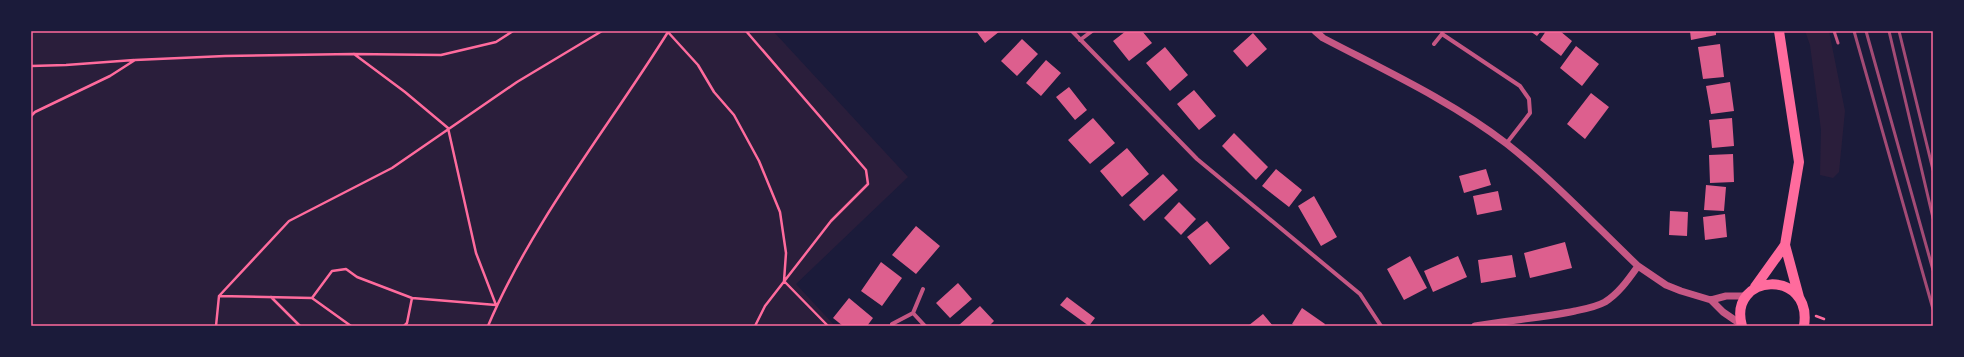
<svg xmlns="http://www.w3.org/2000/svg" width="1964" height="357" font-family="Commissioner,sans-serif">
  <rect width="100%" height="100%" fill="#1b1b3a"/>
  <path fill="#2a1e3b" d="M31,31H773L908,177L796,284L835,326H31Z
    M1805,31H1829L1845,111L1839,172L1833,178L1820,175L1821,130L1810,45Z"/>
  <path fill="#dd5f8e" d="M976,31H1000L985,43Z
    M1126,31H1142L1152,43L1129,61L1113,41Z
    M1530,31H1541L1537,36Z
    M1546,31H1560L1572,41L1561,56L1540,40Z
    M1690,31H1716V35L1691,40Z
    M1253,33L1267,49L1247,67L1233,51Z
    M1022,39L1038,54L1017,76L1001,61Z
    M1720,44L1724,77L1703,79L1698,47Z
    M1576,46L1599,64L1582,86L1560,68Z
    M1165,47L1188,75L1170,91L1146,63Z
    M1046,60L1061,73L1041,96L1026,83Z
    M1730,82L1734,111L1711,114L1706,86Z
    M1069,87L1087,110L1075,120L1056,97Z
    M1194,90L1216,116L1199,130L1177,104Z
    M1591,93L1609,107L1585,139L1567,124Z
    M1093,118L1115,143L1090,164L1068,140Z
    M1732,118L1734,146L1712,148L1709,120Z
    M1234,133L1268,167L1256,180L1222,146Z
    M1127,148L1149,174L1122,197L1100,171Z
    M1733,154L1734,182L1710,183L1709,155Z
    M1276,169L1302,190L1289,207L1262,186Z
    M1486,169L1491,185L1464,193L1459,176Z
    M1163,174L1178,190L1144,221L1129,205Z
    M1706,185L1726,187L1724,211L1704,210Z
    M1498,191L1502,210L1477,215L1473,196Z
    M1314,196L1337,237L1321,246L1298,206Z
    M1179,202L1196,219L1181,235L1164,218Z
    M1670,211L1688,212L1687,236L1669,235Z
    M1725,214L1727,237L1705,240L1703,217Z
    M1207,221L1230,248L1210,265L1187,237Z
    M916,226L940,246L916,274L892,255Z
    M1565,242L1572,268L1530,278L1524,253Z
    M1512,255L1516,277L1481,283L1478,260Z
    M1410,256L1427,288L1404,300L1387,269Z
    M1458,256L1467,277L1433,292L1424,271Z
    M881,262L902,278L882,306L861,291Z
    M958,283L972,299L950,318L936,303Z
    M1067,297L1095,318L1089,326L1060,305Z
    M849,298L873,318L867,326H843L833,318Z
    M980,306L994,321L989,326H958Z
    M1302,308L1325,324L1324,326H1296L1292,324Z
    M1263,314L1273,326H1248Z"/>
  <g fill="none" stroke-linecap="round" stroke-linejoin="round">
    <path stroke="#ff6b9d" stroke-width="2.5" d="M667,31L698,65L714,92L734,115L759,161L780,212L786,253L784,281L828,326
      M746,31L866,170L868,184L831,221L765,306L755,326
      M354,54L405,92L448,128L476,253L496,305L412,298L407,323L404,326
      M31,66L66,65L134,60
      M31,116L35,112L110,76L135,60L225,56L353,54L441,55L496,42L513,31
      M219,296L312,298L351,326
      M271,297L300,326
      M312,298L332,271L346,269L357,277L412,298
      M1816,316L1824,319
      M216,326L219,296L289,221L392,168L517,82L602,31
      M488,326C532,222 608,128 668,32"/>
    <path stroke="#c65784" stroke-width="3" d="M1834,31L1838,43"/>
    <path stroke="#c65784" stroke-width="4" d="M1072,31L1197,159L1360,294L1381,326
      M1080,40L1092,31
      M1434,44L1442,34L1520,86L1529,99L1530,113L1506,144
      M913,313L925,326
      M892,324L913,313L923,289"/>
    <path stroke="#c65784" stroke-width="7" d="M1315,31L1323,38C1386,71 1451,101 1507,144C1554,181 1595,225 1638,266L1666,285L1681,291L1711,300L1726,296H1747
      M1711,300L1723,312L1742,325
      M1475,326C1509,320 1542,318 1575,311C1585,309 1596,307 1605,302C1619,293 1628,280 1638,266"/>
    <path stroke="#ff6b9d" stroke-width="10" d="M1779,31L1799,162L1785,245L1799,297
      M1755,287L1785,245
      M1742,326C1727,273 1813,268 1804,326"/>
    <path stroke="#a44b75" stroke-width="3" d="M1854,31L1933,309
      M1866,31L1933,270
      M1889,31L1933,218
      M1899,31L1933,170"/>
  </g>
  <rect width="1964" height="357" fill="none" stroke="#1b1b3a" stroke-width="64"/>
  <rect x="32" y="32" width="1900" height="293" fill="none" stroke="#ff6b9d" stroke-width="1.5"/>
</svg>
